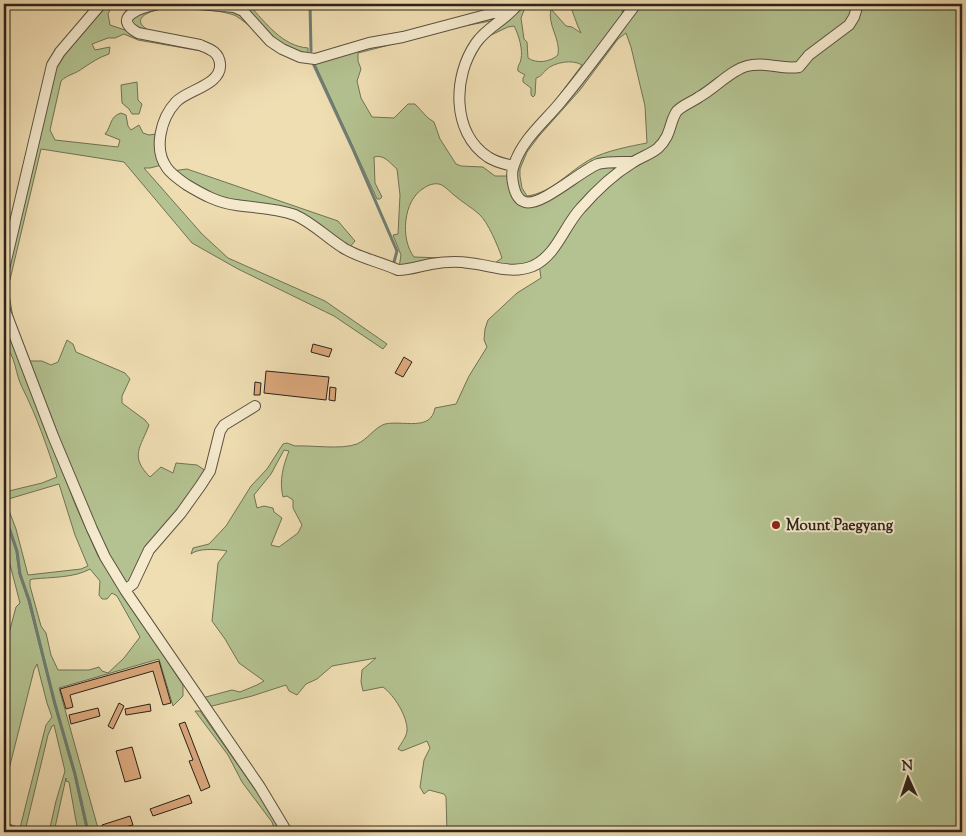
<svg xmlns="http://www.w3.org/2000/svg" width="966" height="836" font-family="'Sorts Mill Goudy',serif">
  <rect width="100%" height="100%" fill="#f0deb3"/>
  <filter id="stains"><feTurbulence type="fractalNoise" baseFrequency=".004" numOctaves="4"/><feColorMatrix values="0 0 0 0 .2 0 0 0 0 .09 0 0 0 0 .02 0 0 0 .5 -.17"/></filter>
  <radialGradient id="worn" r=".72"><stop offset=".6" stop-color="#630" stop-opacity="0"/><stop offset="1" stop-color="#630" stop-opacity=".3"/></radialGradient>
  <path fill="#b4c291" stroke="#707256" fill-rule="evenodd" d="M107,4H131L111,8L108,14L110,25L137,34L199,47L213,53L218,63V69C210,82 200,84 187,91C170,100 158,123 157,143C157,150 160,158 162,165L150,168H144L202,234L228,258L325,301L387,344L383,349L334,316L238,269L192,243L124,162L41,149L8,288L13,318L30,361H42L51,365L58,362L67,340L73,344L76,352L125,373L130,379L122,396V403L145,420L149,425C141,447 129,456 150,477L161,467L173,473L176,463L197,465L206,471C200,481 195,491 188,501C168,528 141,550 131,583L125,585L106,553L92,520L16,336L4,301L5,278L40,138L51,81L56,65ZM124,34L138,40L207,52L215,59L216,69C209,81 198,84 187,89C169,98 162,117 156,134L149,135L143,133L139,125L131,130L128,126L126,115L121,113C109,117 112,126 105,134L120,140L118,147L55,140L50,130L61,81C68,74 76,74 83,68C91,63 99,57 109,54L110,47L95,50L92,44L108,38H115Z
    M235,4H247L249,5C266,23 282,46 308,48V54C282,53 254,20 235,4Z
    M569,4H633L556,104L545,114L582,65C573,59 554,62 546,70C542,74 542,76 536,78L535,95L533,97L531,95V88L523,82V78L525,75L518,71C517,65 520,65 521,59C523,50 519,35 514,26L508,27L489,36L486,35L505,24L526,5L521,18L524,39L527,42L528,58C537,64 550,62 558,55C561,39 547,25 551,9L566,26L572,27L581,33C576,24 574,13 569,4Z
    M640,4H856L852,16L798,65L756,62L681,105L666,134L644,154L618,159L534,199L521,197L515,175L522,155ZM626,33L631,47L645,106L647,143C631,146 605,151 591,159C570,170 552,193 527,196L522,188L520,176V169L527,152L539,136L580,90L618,39Z
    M860,4H962V832H447L446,797L444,794L429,790L424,794L420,787L424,760L430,748L427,741L402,751L398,749C401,743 406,738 407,731C408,717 394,695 383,687L363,691L361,682L362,670L376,658L332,666L317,679L306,684L297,695L289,691L286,685L252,696L208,707L202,698L232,690L240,692L257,685L264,681L239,663L225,639L212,621L218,563L227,551C217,549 198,548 191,554L193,548L209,544L226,526L251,486L267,469L283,444L287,443L295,446C313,445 340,450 357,444C367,440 375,427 385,424C403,420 431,432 435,408L456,404L469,376L487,347L484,340L485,329L488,320L517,293L541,278L539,264L574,219L622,173L655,153L677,114L748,67L791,70L832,39ZM284,450L289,451C283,466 279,481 283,497L287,496L293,500V508L302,525L298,533L279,547L271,545L282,518L274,512L273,508L264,506L257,508L254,495L271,474Z
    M169,5L219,7L242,13L255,31C249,26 243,20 236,16C225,10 181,7 167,8C149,10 125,20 154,33L131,26L130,18L156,6Z
    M498,15L496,20L464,26L358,53V61L361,69L357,81L361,98L372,117L394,118L408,104H415L428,118L434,122L440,139L456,164L461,166L483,167L495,176H510L524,206L601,166H621L543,257L523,266L492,265L502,258C498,246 488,222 479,214C471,207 462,202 454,195C450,192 444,185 439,184C434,183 428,185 424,188C403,200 400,239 414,257L442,258L399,268L401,255L393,235L398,234L400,195L397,169C390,163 384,154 374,157L375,183L382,197L380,199H377L315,64V61Z
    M137,82L138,100L142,104L139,114H132L129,109L122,103L121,85Z
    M187,169L338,221L355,241L349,248L317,225L220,199L172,171Z
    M4,324L31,389L75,504L98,556L183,685V696L173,706L159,659L59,688L99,832H88L75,774L55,703L30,600L20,574L17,551L4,511V479L9,491L42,483L57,477C47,446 37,417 22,387C15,374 16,355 4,345ZM59,484L75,535L88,566L81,569L28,575L16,529L5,500ZM90,569L100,581L99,595L102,599H107L112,593L117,596L140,637L124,658L108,673L102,671L99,667L89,670H58L51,655L46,633L41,626L30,586V580L33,579C52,577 74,578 90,569Z
    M4,515L16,551L19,574L28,600L54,704L74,774L87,832H78L69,782L66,781V778L54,832H49L56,801L65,771L54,725L52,726L48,735L25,831L28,832H8L4,830V822L20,828L46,725L52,717L47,703L37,664L34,670L4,789V652L16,607L20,603L8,557L4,546Z
    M195,711H200L266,805L281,832H271V830L274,828L272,822L242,782L228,755Z"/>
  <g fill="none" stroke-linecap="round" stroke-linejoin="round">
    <path stroke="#6e7e75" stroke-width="3" d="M310,4L311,51
      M623,12L627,4
      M313,63L352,147L397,251L394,262
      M4,513L17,551L20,574L29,600L55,704L75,774L88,832"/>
  </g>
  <path fill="#daa87c" stroke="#2b231a" d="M313,344L332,349L329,357L311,352Z
    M404,357L412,362L403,377L395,373Z
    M266,371L329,377L326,400L264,393Z
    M255,382L261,383L260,395H254Z
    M330,387L336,388L335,401L329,400Z
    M159,661L171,703L163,705L153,671L70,695L73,707L66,709L60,689Z
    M119,703L124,706L113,729L108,726Z
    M150,704L151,711L126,715L125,709Z
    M98,708L100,716L71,724L69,715Z
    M185,722L210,787L201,791L189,761L193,760L179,724Z
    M132,747L141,778L125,782L116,751Z
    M189,795L192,803L153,816L150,809Z
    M130,816L133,825L104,832L102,825Z"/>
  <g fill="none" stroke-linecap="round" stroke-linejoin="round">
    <g stroke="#5c5240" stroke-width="12">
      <path id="street" d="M158,4C142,7 110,17 138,33L200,45C210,49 219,52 220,64C222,85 187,90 176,102C161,118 153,149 167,168C172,175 180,180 187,185C202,194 218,203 236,205C256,208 276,208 295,215C313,223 326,237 342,247C356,257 381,262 398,270C410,270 420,266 431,264C443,262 457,261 469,263C491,265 511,275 533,266C557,255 564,226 581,208C595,192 614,174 632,163C640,157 650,155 658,148C672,135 669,122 677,111C683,105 692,102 699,97C714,89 731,70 747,66C764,61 782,70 799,67L809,55L849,25L854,17L858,4
        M198,4L234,7L243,11L270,41L282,49L300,57L315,59L369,43L403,37L497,12L518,5
        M632,162C621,162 609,161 598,164C580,171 541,207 525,202C513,199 510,174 514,165C522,140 543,123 559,104C586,72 611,37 636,4
        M513,166C505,164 495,162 488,157C451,132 453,76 476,43C487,27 506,20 518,4
        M4,269L52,65L60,52L101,4
        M4,308L53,436L92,529L105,557L125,590L260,787L287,832
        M125,590L133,584L149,550L181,513L201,485L210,471L220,431L224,425L255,406"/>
    </g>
    <use href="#street" stroke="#f5eace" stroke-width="10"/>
  </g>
  <circle fill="#8f2418" stroke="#f5eace" stroke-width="2" cx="776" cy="525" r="5"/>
  <g text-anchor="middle" stroke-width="4" stroke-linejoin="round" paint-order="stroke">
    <g font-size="15" font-weight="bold" fill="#2b231a" stroke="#f5eace" text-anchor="start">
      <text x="786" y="530">Mount Paegyang</text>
    </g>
  </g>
  <rect width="966" height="836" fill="none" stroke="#f0deb3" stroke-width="20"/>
  <rect x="5" y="5" width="956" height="826" fill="none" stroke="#2b231a" stroke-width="2.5"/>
  <rect x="10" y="10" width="946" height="816" fill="none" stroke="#2b231a"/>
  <g transform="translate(908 778) rotate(357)" stroke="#f5eace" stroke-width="4" paint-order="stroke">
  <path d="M0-4L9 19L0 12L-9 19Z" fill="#2b231a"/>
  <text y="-8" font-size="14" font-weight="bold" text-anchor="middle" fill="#2b231a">N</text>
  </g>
  <rect width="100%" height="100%" filter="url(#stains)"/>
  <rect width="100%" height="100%" fill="url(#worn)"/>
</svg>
